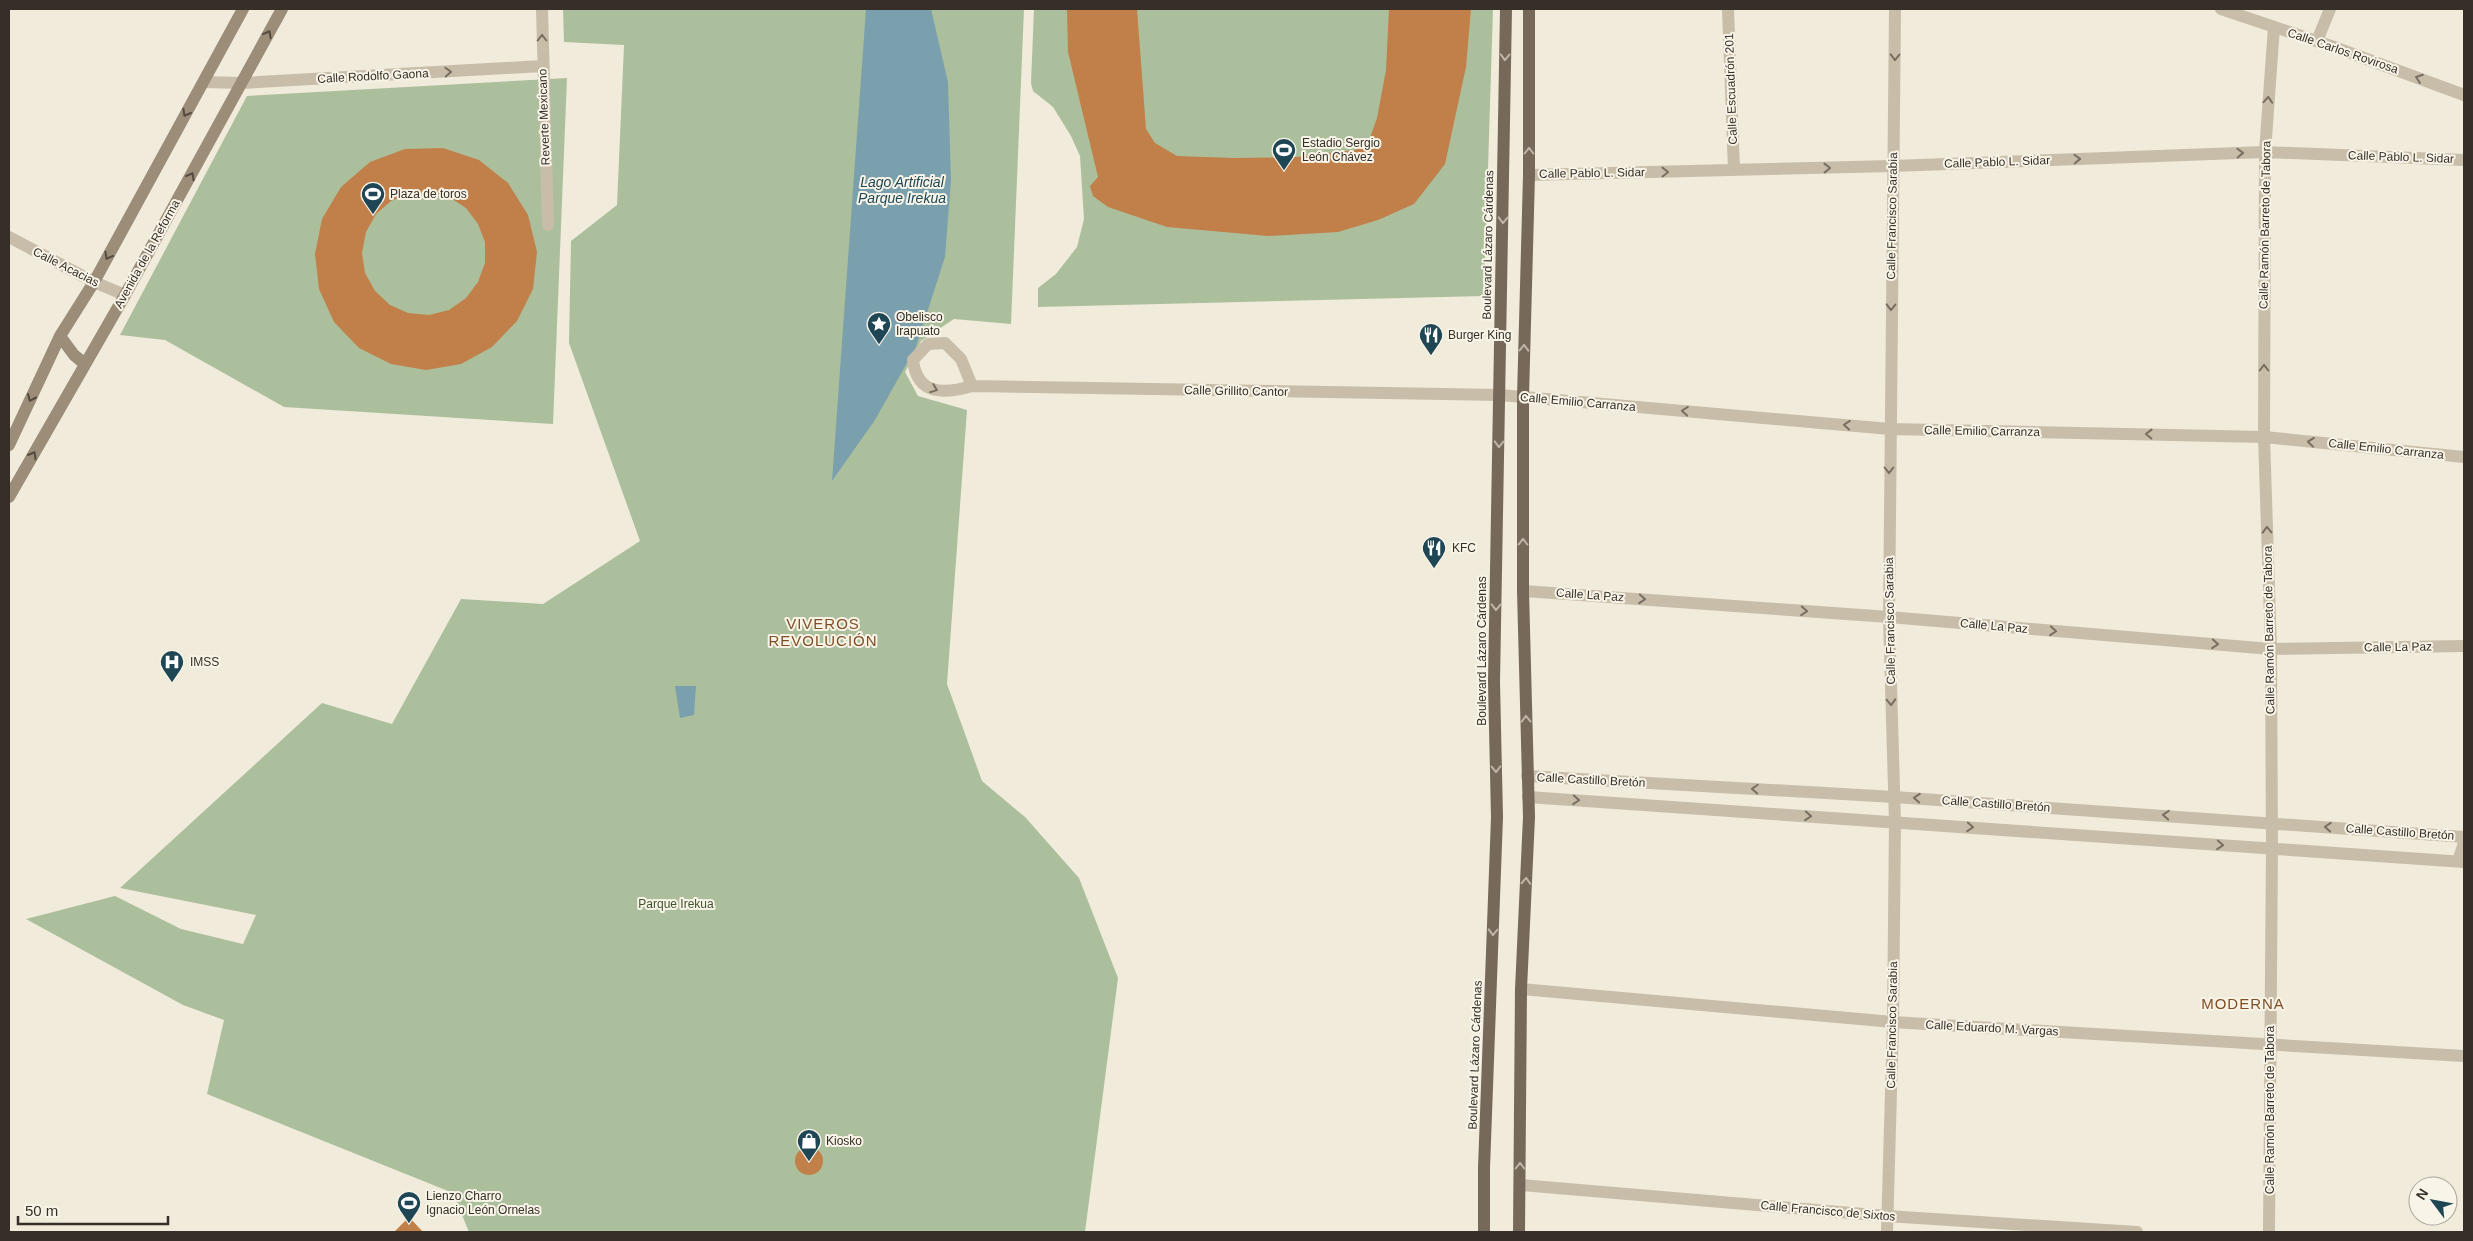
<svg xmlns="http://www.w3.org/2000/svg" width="2473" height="1241" font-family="Arial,sans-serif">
  <rect width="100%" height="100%" fill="#f1ebdb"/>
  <path fill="#acbf9c" d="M563,9H1024L1011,324L954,319L921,341L905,372L918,396L967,410L947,684L982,781L1025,817L1079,878L1118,978L1085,1232H469L453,1193L207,1094L224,1020L183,1005L26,919L115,896L181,929L243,944L256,915L120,888L322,703L392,724L461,599L543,604L640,541L569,343L571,241L617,205L624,45L564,42Z
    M1034,9H1493L1484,296L1038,307V288L1056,274L1077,247L1084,219L1080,156L1071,136L1053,107L1033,91L1031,83Z
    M567,78L553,424L284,407L165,340L120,335L247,96Z"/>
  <path fill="#7ba0ad" d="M866,9H931L948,82L951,181L945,257L916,347L875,420L832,481Z
    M675,686H696L694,715L680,718Z"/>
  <path fill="#c17f49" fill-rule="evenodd" d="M1067,9H1137L1146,129L1155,143L1177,156L1234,158L1296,157L1354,150L1367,146L1377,118L1386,70L1389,9H1471L1466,67L1445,164L1414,204L1378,220L1338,232L1268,236L1167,227L1108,207L1093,196L1090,186L1098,177L1068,52Z
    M443,148L479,160L508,183L528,215L537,252L533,289L517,321L492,347L461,364L426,370L391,364L359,348L334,322L319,289L315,254L322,219L341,187L370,162L405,149ZM430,192L449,197L466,208L478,224L485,242V263L478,282L466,298L449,310L429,315L408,313L390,305L375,291L365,273L362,253L366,232L376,214L391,201L410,193Z
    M795 1161a14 14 0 1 1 28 0a14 14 0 1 1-28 0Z
    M409,1217L423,1232H394Z"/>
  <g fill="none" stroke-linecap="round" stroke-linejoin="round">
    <path stroke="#c8bda8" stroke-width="12" d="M542,9L548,225
      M1728,9L1734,170
      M2221,9L2334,47L2464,95
      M2317,41L2330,9
      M204,82L242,83L542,66
      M1529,175L1893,166L2265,152L2464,160
      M9,237L94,282L125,295
      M972,386L961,359L945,343L928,344L913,360C917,396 945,394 972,386L1500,395
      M1523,591L1889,617L2271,649L2464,646
      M1527,776L1894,797L2464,837
      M1528,797L2464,862
      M2458,861L2464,843
      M1521,989L1893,1022L2464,1056
      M1520,1185L1887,1216L2137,1232
      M2269,1232L2272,848L2271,649L2264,437L2265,152L2274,27"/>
    <path stroke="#c8bda8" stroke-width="12" d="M1500,395L1890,429L2264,437L2464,457
      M1887,1232L1893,1022L1895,822L1889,617L1895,9"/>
    <path stroke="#9c8d79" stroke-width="12" d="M60,336L74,355L85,364
      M9,445L60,336L94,282L243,9
      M9,497L125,295L282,9"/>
    <path stroke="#776959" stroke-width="12" d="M1484,1232V1168L1497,817L1494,682L1506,9
      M1519,1232L1521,989L1529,817L1523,591V397L1529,175V9"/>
  </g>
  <defs><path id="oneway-chevron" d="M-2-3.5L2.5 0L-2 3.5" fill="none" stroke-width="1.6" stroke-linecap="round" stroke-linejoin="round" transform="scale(1.25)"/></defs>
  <g stroke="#544b40">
    <use href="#oneway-chevron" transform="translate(268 34) rotate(-62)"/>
    <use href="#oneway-chevron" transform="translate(186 113) rotate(119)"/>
    <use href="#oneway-chevron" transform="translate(191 176) rotate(-61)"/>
    <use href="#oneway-chevron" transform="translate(108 256) rotate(119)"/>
    <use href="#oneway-chevron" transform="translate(31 398) rotate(114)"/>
    <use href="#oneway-chevron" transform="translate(33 455) rotate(-60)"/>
  </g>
  <g stroke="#776f62">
    <use href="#oneway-chevron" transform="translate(542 38) rotate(-90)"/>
    <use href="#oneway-chevron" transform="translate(1895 57) rotate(91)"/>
    <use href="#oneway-chevron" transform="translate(448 72) rotate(-3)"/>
    <use href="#oneway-chevron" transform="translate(2419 78) rotate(-160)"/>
    <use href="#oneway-chevron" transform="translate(2268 100) rotate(-86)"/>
    <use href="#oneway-chevron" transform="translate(2240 153) rotate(-2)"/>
    <use href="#oneway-chevron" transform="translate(2077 159) rotate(-2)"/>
    <use href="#oneway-chevron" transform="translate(1827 168) rotate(-1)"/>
    <use href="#oneway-chevron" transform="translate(1665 172) rotate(-1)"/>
    <use href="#oneway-chevron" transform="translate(1891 307) rotate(91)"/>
    <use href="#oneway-chevron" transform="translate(2264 368) rotate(-90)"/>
    <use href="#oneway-chevron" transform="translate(934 389) rotate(21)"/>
    <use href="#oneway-chevron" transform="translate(1685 411) rotate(-175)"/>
    <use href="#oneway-chevron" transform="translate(1847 425) rotate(-175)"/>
    <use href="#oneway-chevron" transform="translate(2149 434) rotate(-179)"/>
    <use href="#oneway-chevron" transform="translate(2311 442) rotate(-174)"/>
    <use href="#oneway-chevron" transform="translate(1889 470) rotate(90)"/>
    <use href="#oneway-chevron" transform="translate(2267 530) rotate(-92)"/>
    <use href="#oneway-chevron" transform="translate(1642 599) rotate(4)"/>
    <use href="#oneway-chevron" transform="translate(1804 611) rotate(4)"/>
    <use href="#oneway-chevron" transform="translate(2053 631) rotate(5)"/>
    <use href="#oneway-chevron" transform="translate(2215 644) rotate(5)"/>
    <use href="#oneway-chevron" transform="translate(1891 702) rotate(88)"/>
    <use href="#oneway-chevron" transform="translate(1755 789) rotate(-177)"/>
    <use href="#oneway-chevron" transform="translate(1917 798) rotate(-176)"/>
    <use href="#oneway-chevron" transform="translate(1576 800) rotate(4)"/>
    <use href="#oneway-chevron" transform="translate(2166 815) rotate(-176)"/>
    <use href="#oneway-chevron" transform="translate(1808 816) rotate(4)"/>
    <use href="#oneway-chevron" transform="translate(1970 827) rotate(4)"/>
    <use href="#oneway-chevron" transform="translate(2328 827) rotate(-176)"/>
    <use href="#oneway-chevron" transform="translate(2220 845) rotate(4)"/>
  </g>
  <g stroke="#beb5a8">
    <use href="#oneway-chevron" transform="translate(1505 57) rotate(91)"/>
    <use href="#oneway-chevron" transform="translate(1529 151) rotate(-90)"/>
    <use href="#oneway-chevron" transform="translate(1503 220) rotate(91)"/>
    <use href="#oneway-chevron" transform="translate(1524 348) rotate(-89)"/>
    <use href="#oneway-chevron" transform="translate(1499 444) rotate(91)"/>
    <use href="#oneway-chevron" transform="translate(1523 542) rotate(-90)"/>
    <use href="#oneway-chevron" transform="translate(1496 607) rotate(91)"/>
    <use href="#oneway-chevron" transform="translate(1526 719) rotate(-91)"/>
    <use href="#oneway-chevron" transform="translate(1496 769) rotate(89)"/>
    <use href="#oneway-chevron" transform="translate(1526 881) rotate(-87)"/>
    <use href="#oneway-chevron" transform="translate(1493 932) rotate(92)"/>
    <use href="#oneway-chevron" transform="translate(1520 1166) rotate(-90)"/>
  </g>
  <defs>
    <g id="stadium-pin" transform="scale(1.25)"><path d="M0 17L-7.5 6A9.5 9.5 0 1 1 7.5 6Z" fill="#1f4655" stroke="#f9f4e8"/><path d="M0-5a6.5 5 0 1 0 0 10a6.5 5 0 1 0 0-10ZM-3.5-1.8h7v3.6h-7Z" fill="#fff"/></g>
    <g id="sight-pin" transform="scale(1.25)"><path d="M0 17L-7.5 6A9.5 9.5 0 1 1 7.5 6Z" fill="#1f4655" stroke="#f9f4e8"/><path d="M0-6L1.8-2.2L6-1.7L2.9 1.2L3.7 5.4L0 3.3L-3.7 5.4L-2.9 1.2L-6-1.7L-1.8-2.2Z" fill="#fff"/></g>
    <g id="restaurant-pin" transform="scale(1.25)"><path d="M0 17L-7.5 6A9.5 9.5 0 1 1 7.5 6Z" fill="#1f4655" stroke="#f9f4e8"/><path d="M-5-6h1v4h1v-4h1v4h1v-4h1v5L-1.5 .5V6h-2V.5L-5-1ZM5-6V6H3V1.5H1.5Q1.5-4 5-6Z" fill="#fff"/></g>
    <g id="hospital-pin" transform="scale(1.25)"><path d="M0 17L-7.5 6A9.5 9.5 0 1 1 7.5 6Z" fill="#1f4655" stroke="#f9f4e8"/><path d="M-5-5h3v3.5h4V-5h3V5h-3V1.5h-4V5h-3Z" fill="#fff"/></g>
    <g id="shop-pin" transform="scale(1.25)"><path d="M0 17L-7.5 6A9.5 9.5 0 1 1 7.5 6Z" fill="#1f4655" stroke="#f9f4e8"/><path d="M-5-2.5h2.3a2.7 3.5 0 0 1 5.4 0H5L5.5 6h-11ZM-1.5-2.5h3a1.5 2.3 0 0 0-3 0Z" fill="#fff"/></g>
  </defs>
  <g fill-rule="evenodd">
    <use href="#stadium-pin" x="1284" y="150"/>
    <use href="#stadium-pin" x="373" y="194"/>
    <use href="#sight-pin" x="879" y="324"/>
    <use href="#restaurant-pin" x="1431" y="335"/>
    <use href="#restaurant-pin" x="1434" y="548"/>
    <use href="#hospital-pin" x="172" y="662"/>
    <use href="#shop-pin" x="809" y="1141"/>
    <use href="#stadium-pin" x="409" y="1203"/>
  </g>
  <g text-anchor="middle" stroke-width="4" stroke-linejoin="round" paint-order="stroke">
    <g font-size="12" fill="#352f28" stroke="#f9f4e8">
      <text transform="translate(2343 51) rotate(19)" y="4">Calle Carlos Rovirosa</text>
      <text transform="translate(373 76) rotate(-3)" y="4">Calle Rodolfo Gaona</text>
      <text transform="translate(1731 89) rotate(-92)" y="4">Calle Escuadrón 201</text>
      <text transform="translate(544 117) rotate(-92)" y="4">Reverte Mexicano</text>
      <text transform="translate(2401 157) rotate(2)" y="4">Calle Pablo L. Sidar</text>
      <text transform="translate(1997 162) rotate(-2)" y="4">Calle Pablo L. Sidar</text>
      <text transform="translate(1592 173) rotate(-1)" y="4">Calle Pablo L. Sidar</text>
      <text transform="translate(1892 216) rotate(-89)" y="4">Calle Francisco Sarabia</text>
      <text transform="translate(2265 225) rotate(-89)" y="4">Calle Ramón Barreto de Tabora</text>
      <text transform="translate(1488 245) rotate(-89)" y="4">Boulevard Lázaro Cárdenas</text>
      <text transform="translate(147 254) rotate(-61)" y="4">Avenida de la Reforma</text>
      <text transform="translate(66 267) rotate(27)" y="4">Calle Acacias</text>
      <text transform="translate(1236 391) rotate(1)" y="4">Calle Grillito Cantor</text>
      <text transform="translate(1578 402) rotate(5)" y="4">Calle Emilio Carranza</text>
      <text transform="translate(1982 431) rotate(1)" y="4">Calle Emilio Carranza</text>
      <text transform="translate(2386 449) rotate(6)" y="4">Calle Emilio Carranza</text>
      <text transform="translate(1590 595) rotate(4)" y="4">Calle La Paz</text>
      <text transform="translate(1890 621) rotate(-91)" y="4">Calle Francisco Sarabia</text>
      <text transform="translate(1994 626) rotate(5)" y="4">Calle La Paz</text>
      <text transform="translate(2269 630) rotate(-91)" y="4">Calle Ramón Barreto de Tabora</text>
      <text transform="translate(2398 647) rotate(-1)" y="4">Calle La Paz</text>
      <text transform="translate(1482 651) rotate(-90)" y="4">Boulevard Lázaro Cárdenas</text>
      <text transform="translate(1591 780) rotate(3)" y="4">Calle Castillo Bretón</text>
      <text transform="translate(1996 804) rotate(4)" y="4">Calle Castillo Bretón</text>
      <text transform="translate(2400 832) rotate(4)" y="4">Calle Castillo Bretón</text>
      <text transform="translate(1892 1025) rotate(-89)" y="4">Calle Francisco Sarabia</text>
      <text transform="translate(1992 1028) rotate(3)" y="4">Calle Eduardo M. Vargas</text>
      <text transform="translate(1475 1055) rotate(-88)" y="4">Boulevard Lázaro Cárdenas</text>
      <text transform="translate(2270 1110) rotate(-90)" y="4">Calle Ramón Barreto de Tabora</text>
      <text transform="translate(1828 1211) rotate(5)" y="4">Calle Francisco de Sixtos</text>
    </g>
    <g font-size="12" fill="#352f28" stroke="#f9f4e8" text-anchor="start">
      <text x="1302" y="147">Estadio Sergio<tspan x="1302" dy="14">León Chávez</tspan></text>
      <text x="390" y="198">Plaza de toros</text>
      <text x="896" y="321">Obelisco<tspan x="896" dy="14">Irapuato</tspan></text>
      <text x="1448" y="339">Burger King</text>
      <text x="1452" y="552">KFC</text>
      <text x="190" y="666">IMSS</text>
      <text x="826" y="1145">Kiosko</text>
      <text x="426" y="1200">Lienzo Charro<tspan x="426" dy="14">Ignacio León Ornelas</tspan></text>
    </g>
    <g font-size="12" fill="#3d532d" stroke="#f9f4e8">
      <text x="676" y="908">Parque Irekua</text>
    </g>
    <g font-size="14" font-style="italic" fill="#1f4655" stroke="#f9f4e8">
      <text x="902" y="187">Lago Artificial<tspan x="902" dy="16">Parque Irekua</tspan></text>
    </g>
    <g font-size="15" letter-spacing="1" fill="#814e24" stroke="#f9f4e8">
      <text x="823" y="629">VIVEROS<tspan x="823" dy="17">REVOLUCIÓN</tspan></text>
      <text x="2243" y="1009">MODERNA</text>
    </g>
  </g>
  <rect width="2473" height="1241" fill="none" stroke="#352f28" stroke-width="20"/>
  <g transform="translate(2433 1201) rotate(302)"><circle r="24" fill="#f9f4e8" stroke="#aba59b"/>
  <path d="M0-4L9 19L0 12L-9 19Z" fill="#1f4655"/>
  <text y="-8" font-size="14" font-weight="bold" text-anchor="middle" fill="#352f28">N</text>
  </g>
  <path d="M18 1216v8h150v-8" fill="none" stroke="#352f28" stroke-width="2.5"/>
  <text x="25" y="1216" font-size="15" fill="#352f28" stroke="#f9f4e8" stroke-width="4" paint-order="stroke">50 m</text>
</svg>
